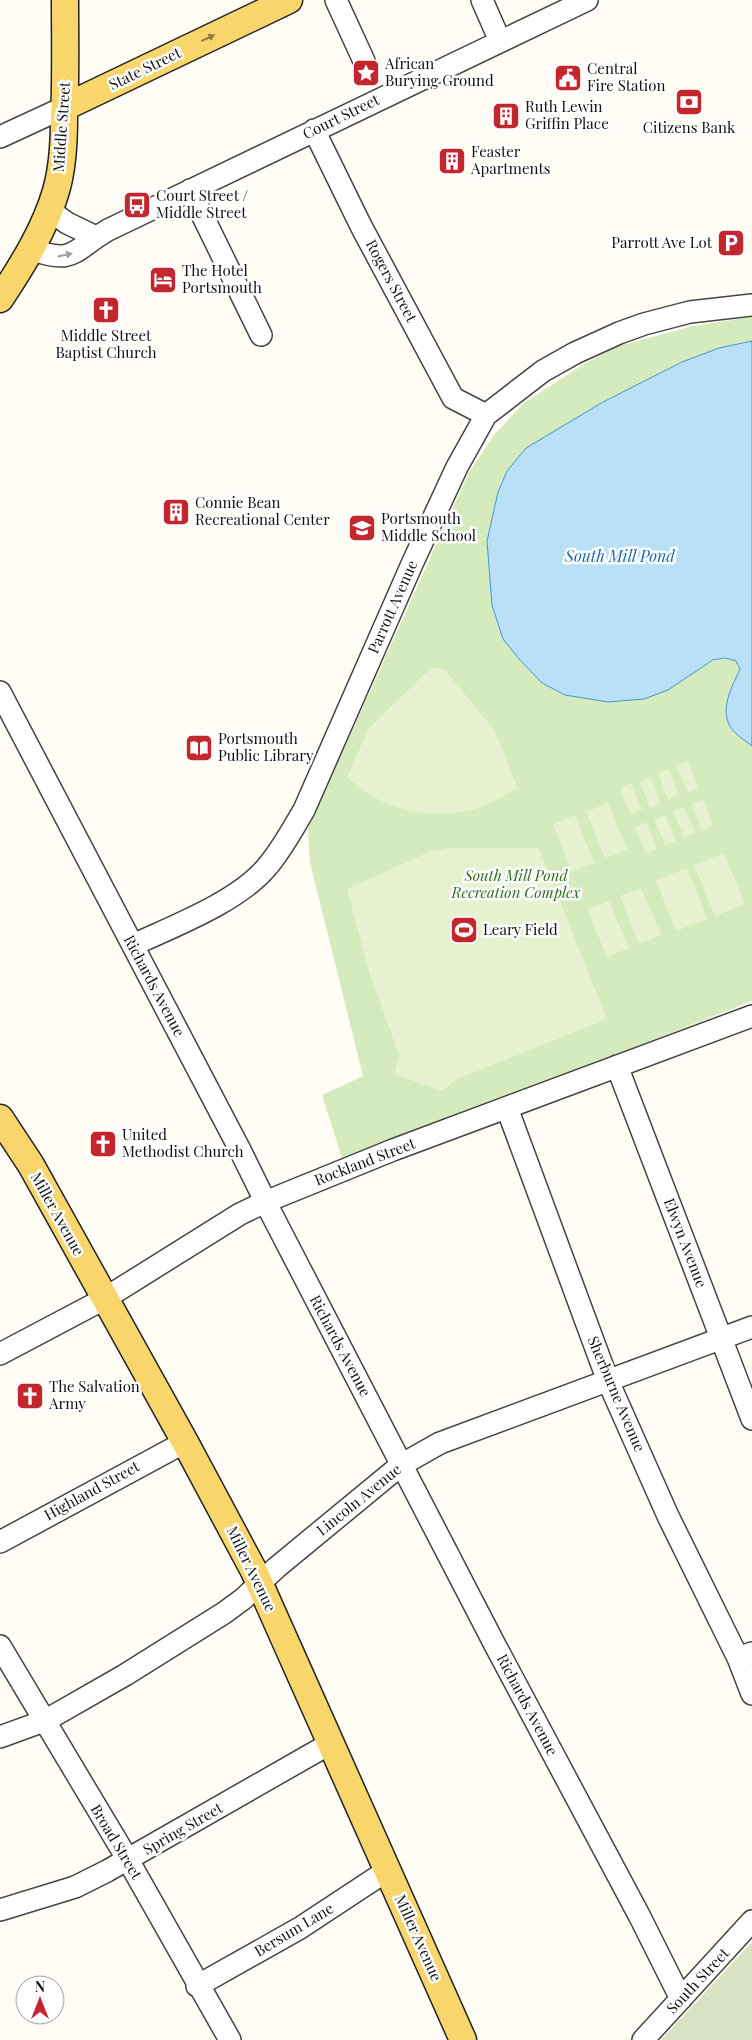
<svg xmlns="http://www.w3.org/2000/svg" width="752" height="2040" font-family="'Playfair Display',serif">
  <rect width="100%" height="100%" fill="#fffdf5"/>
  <path fill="#d5ebbd" d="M752,317V341L719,348L682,362L603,402L527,448L498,492L487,541L492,605L503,639L542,683L565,695L608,702L703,667C715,659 723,657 736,661L740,669L731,729L752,746V1001L518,1093L342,1158L322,1095L363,1076L310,863L308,829L468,474L494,435L524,403L581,366L615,347L693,326Z"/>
  <path fill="#d9e3c4" d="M752,1942V2040H661Z"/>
  <path fill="#e6f2cf" d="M431,668L444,669L495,731L518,788C507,794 496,801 484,806C474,811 461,812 450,813C407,816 379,805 347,777L369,728Z
    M688,761L698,788L688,792L677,766Z
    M669,769L679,795L668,800L658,773Z
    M651,777L661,803L650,808L640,781Z
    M631,783L642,810L631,814L620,788Z
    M703,800L713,826L702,831L692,804Z
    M608,803L627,850L605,858L586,812Z
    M684,807L695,833L684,837L673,811Z
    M575,815L594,863L572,872L553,824Z
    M665,815L676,841L665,845L654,819Z
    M646,822L657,849L646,853L635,827Z
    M449,848H539L607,1019L455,1080L442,1091L394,1074L399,1055L369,971L347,889L429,852Z
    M724,853L745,904L715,916L694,865Z
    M687,868L707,919L676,931L656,880Z
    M641,888L661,935L639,944L620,896Z
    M609,901L629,948L607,957L587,909Z"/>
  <path fill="#b9e0f7" stroke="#3f96cf" d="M752,341V746C746,741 736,735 731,728C719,709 732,687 740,669L736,661L725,658L713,660L668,690L644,699L608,702L565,695L542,683L520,660L503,639L492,605L487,541L498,492L507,471L526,448L603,402L682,362L719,348Z"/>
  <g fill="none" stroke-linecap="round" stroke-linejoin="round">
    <g stroke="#444" stroke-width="24">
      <path id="minor" d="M336,0L364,61
        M482,0L500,41
        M314,130L361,226L453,398L486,415
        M0,137L65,107
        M190,190L261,335
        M49,210L67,223L96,237
        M30,249C75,265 72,251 108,230L587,0
        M0,692L239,1148L270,1211L495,1645L640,1917L681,1999
        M133,945C174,926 237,902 266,868C281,851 292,830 304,810L412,564L457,467L486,415L543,371L575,353L619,333L644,324L690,312L752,305
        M617,1066L752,1419
        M507,1108L608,1381L668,1516L738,1658L752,1653
        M0,1354L104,1299L240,1214L265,1202L393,1150L752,1016
        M0,1542L185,1442
        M0,1646L128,1860L230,2040
        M738,1658L752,1694
        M0,1737L44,1721L55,1715L125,1675L224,1613L243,1599L276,1568L401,1465L440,1443L752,1327
        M0,1910L75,1887L107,1871L331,1743
        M197,1986L300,1928L388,1870
        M643,2040L752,1921"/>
    </g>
    <g stroke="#222" stroke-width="29">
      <path id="major" d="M65,107L289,0
        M0,299C22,266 45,229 56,191C63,167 64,143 64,119C66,79 65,40 65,0
        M0,1118L31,1165L185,1442L254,1571L463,2040"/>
    </g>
    <use href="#minor" stroke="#fff" stroke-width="21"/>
    <use href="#major" stroke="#f9d66b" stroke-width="26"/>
  </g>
  <defs><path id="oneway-solid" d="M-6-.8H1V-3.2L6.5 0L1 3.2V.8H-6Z" transform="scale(1.25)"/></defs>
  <use fill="#917d42" href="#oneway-solid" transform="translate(208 38) rotate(-25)"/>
  <use fill="#a0a0a0" href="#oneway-solid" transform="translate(65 255) rotate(-12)"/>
  <defs>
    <g id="sight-square" transform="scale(1.4375)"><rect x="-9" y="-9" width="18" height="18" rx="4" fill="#c4262e" stroke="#fff"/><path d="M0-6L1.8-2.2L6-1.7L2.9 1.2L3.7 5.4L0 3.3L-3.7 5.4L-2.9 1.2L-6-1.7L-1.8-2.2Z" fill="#fff"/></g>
    <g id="civic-square" transform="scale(1.4375)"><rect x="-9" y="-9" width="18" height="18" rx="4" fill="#c4262e" stroke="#fff"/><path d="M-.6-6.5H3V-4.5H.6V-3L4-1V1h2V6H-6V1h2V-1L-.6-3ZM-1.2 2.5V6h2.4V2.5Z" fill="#fff"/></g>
    <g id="bank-square" transform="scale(1.4375)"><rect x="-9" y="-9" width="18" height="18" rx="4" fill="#c4262e" stroke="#fff"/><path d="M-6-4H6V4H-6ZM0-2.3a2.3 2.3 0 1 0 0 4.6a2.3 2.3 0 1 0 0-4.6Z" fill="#fff"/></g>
    <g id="building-square" transform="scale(1.4375)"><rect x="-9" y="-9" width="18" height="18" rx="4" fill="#c4262e" stroke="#fff"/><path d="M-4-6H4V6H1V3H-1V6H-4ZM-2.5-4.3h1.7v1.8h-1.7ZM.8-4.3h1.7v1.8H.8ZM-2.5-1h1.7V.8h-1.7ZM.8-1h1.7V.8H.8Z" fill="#fff"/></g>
    <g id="bus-square" transform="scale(1.4375)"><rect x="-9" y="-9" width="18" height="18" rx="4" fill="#c4262e" stroke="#fff"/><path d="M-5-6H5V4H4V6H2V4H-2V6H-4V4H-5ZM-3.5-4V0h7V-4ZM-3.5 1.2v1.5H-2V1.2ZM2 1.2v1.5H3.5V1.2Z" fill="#fff"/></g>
    <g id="parking-square" transform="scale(1.4375)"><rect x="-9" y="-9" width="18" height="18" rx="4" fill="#c4262e" stroke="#fff"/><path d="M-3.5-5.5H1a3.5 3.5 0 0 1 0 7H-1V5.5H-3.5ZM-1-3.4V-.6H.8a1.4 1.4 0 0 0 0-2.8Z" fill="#fff"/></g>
    <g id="hotel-square" transform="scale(1.4375)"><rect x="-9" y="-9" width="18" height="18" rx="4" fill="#c4262e" stroke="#fff"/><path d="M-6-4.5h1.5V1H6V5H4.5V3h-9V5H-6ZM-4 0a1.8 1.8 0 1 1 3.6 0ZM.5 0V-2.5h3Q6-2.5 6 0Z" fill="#fff"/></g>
    <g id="church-square" transform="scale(1.4375)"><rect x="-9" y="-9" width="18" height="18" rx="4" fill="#c4262e" stroke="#fff"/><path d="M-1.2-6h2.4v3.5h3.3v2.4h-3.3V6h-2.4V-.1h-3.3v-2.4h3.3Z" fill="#fff"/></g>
    <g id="school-square" transform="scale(1.4375)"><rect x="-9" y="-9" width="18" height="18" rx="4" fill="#c4262e" stroke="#fff"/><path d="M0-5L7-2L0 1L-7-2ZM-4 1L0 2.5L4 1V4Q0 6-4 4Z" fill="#fff"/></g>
    <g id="library-square" transform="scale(1.4375)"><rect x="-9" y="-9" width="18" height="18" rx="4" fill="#c4262e" stroke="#fff"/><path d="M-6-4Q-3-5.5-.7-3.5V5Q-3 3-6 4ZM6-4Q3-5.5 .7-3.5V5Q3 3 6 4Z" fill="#fff"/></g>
    <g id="stadium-square" transform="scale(1.4375)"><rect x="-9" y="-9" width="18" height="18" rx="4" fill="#c4262e" stroke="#fff"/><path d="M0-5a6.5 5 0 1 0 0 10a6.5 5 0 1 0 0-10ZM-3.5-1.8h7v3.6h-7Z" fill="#fff"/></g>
  </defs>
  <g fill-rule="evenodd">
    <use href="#sight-square" x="366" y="73"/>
    <use href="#civic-square" x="568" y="78"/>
    <use href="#bank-square" x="689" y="102"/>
    <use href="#building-square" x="506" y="116"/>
    <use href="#building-square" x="452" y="161"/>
    <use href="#bus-square" x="137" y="205"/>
    <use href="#parking-square" x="731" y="243"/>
    <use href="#hotel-square" x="163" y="280"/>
    <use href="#church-square" x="106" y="310"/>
    <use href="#building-square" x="176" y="512"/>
    <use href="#school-square" x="362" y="528"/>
    <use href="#library-square" x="199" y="748"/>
    <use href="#stadium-square" x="464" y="930"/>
    <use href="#church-square" x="103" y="1144"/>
    <use href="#church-square" x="30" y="1396"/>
  </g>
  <g text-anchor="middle" stroke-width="5" stroke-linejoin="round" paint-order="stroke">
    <g font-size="15" fill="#111" stroke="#fff" text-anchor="start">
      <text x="385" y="69">African<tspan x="385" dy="17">Burying Ground</tspan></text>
      <text x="587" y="74">Central<tspan x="587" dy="17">Fire Station</tspan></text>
      <text x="525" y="112">Ruth Lewin<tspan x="525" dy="17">Griffin Place</tspan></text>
      <text x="689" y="133" text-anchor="middle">Citizens Bank</text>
      <text x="471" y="157">Feaster<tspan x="471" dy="17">Apartments</tspan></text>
      <text x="156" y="201">Court Street /<tspan x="156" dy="17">Middle Street</tspan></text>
      <text x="712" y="248" text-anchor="end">Parrott Ave Lot</text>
      <text x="182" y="276">The Hotel<tspan x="182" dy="17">Portsmouth</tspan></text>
      <text x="106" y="341" text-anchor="middle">Middle Street<tspan x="106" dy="17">Baptist Church</tspan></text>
      <text x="195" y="508">Connie Bean<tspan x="195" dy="17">Recreational Center</tspan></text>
      <text x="381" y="524">Portsmouth<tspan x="381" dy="17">Middle School</tspan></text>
      <text x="218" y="744">Portsmouth<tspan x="218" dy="17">Public Library</tspan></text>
      <text x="483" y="935">Leary Field</text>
      <text x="122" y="1140">United<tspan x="122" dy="17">Methodist Church</tspan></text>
      <text x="49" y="1392">The Salvation<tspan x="49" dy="17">Army</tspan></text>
    </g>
    <g font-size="15" fill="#111" stroke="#fff">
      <text transform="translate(145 69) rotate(-26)" y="5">State Street</text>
      <text transform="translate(341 117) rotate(-26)" y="5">Court Street</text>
      <text transform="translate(62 127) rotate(-86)" y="5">Middle Street</text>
      <text transform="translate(391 281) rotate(62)" y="5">Rogers Street</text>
      <text transform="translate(393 607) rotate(-66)" y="5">Parrott Avenue</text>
      <text transform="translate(154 986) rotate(62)" y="5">Richards Avenue</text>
      <text transform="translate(365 1162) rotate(-21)" y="5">Rockland Street</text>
      <text transform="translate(57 1214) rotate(61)" y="5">Miller Avenue</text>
      <text transform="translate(685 1243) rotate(69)" y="5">Elwyn Avenue</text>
      <text transform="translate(340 1346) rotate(62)" y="5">Richards Avenue</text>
      <text transform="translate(616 1394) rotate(67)" y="5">Sherburne Avenue</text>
      <text transform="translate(92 1491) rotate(-29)" y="5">Highland Street</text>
      <text transform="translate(359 1500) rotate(-39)" y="5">Lincoln Avenue</text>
      <text transform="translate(251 1569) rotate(64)" y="5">Miller Avenue</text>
      <text transform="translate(527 1705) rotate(62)" y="5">Richards Avenue</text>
      <text transform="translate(183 1829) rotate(-30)" y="5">Spring Street</text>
      <text transform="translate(116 1842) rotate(59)" y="5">Broad Street</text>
      <text transform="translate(294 1930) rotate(-31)" y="5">Bersum Lane</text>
      <text transform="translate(418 1938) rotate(66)" y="5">Miller Avenue</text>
      <text transform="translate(698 1981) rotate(-47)" y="5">South Street</text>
    </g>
    <g font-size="15" font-style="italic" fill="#2f6b1f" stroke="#fff">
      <text x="516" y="881">South Mill Pond<tspan x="516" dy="17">Recreation Complex</tspan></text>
    </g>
    <g font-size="16" font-style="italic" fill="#1768a6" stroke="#fff">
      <text x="620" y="562">South Mill Pond</text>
    </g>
  </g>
  <g transform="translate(40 2000)"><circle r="24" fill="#ffffff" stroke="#a0a0a0"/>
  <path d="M0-4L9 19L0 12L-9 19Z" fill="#c4262e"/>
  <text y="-8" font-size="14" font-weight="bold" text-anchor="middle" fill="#111111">N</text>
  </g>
</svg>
